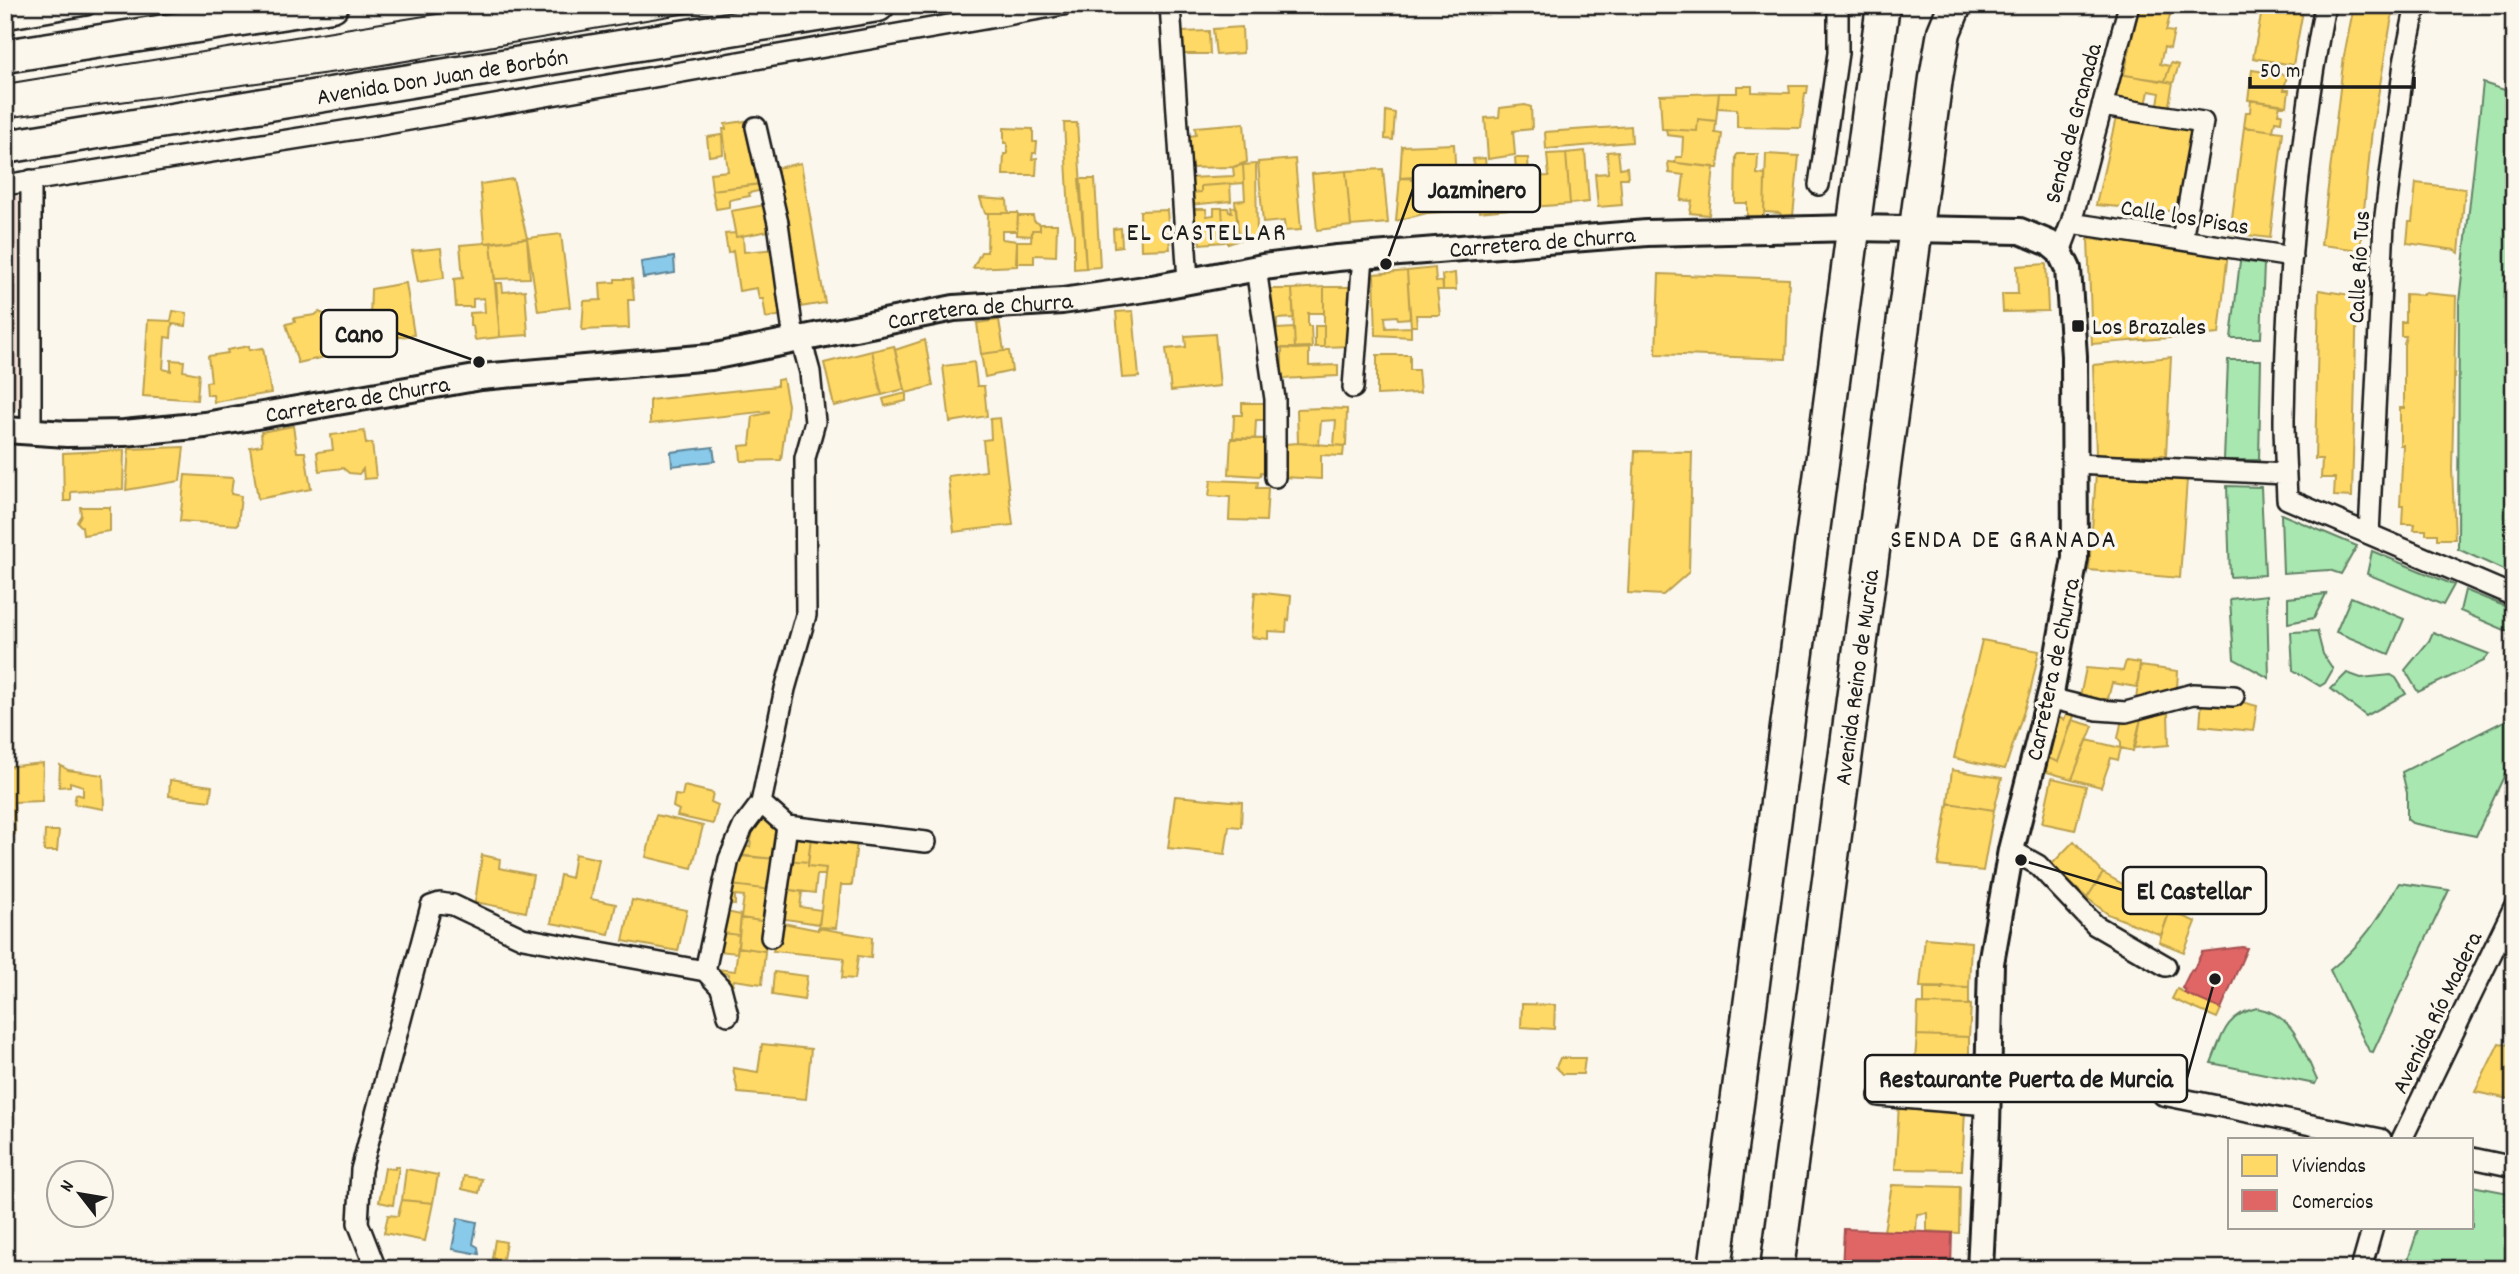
<svg xmlns="http://www.w3.org/2000/svg" width="2519" height="1274" font-family="Dekko,sans-serif">
  <rect width="100%" height="100%" fill="#fbf7ec"/>
  <filter id="ink" filterUnits="userSpaceOnUse"><feTurbulence type="fractalNoise" baseFrequency=".0143" numOctaves="2"/><feDisplacementMap in="SourceGraphic" scale="14" xChannelSelector="R" yChannelSelector="G"/><feConvolveMatrix kernelMatrix="1 2 1 2 8 2 1 2 1" color-interpolation-filters="sRGB"/></filter>
  <g filter="url(#ink)">
    <path fill="#f2ded2" d="M22,196L24,410L5,407V197Z"/>
    <path fill="#a8e7af" stroke="#628266" stroke-width="2" d="M2483,83L2514,93V575L2458,549L2459,302Z
      M2240,261L2264,264L2261,338H2231Z
      M2228,360H2261L2259,460H2224Z
      M2227,486L2261,487L2265,575L2230,577Z
      M2281,514L2357,546L2341,574L2329,570L2283,573Z
      M2372,551L2454,585L2443,605L2367,574Z
      M2465,590L2514,610V634L2460,611Z
      M2326,594L2314,618L2288,623V598Z
      M2267,595L2269,678L2234,659L2230,599Z
      M2351,597L2404,619L2389,654L2336,632Z
      M2317,631L2323,654L2333,669L2325,683L2320,686L2293,670L2291,632Z
      M2433,632L2489,654L2484,661L2418,692L2405,670L2429,641Z
      M2347,673L2361,678L2391,675L2396,678L2406,694L2366,716L2331,689Z
      M2514,716V755L2476,836L2412,823L2407,819V793L2402,772Z
      M2399,883L2449,890L2373,1052L2369,1051L2330,970C2364,943 2378,919 2399,883Z
      M2257,1008C2295,1015 2302,1048 2317,1080L2315,1084L2211,1063C2222,1036 2225,1015 2257,1008Z
      M2472,1186L2514,1194V1269H2405L2419,1227H2472Z"/>
    <path fill="#89c9e9" stroke="#5d8497" stroke-width="2" d="M674,257L675,273L643,278L641,262Z
      M713,447L715,461L672,466L671,452Z
      M458,1218L477,1222L473,1244L478,1247L479,1254L452,1249Z"/>
    <path fill="#ffd966" stroke="#bba050" stroke-width="2" d="M2263,5H2304L2293,65L2253,58Z
      M2354,5H2394L2372,130L2360,250L2321,245L2344,56Z
      M2139,8L2171,11L2166,31L2174,32L2170,49L2164,47L2160,64L2170,66L2165,81L2124,75Z
      M1242,27L1243,53L1216,55L1213,29Z
      M1209,31L1210,54H1182V32Z
      M2171,63L2179,65L2173,83L2165,81Z
      M2252,70L2287,75L2284,90H2289L2287,106L2248,100Z
      M2120,74L2173,83L2168,110L2157,109L2160,93L2149,91L2145,110L2115,105Z
      M1737,86H1752V92L1790,93L1789,86H1808L1807,93H1805L1801,128L1737,127V109L1717,108L1719,93H1737Z
      M1719,93L1716,121L1698,119L1697,131L1662,129L1660,95Z
      M2251,100L2280,104L2278,114H2282L2281,122L2275,121L2273,131L2244,127L2246,112H2250Z
      M1525,105L1531,107L1532,129L1513,131L1515,155L1488,159L1485,118L1499,117L1500,108Z
      M1386,111L1395,113L1393,140L1385,139Z
      M2117,113L2195,124L2183,212L2096,205Z
      M1698,119L1716,121L1715,133L1722,134L1718,168L1675,163L1676,157H1682L1683,137L1667,135L1666,129L1697,131Z
      M745,121L746,129L751,128L760,184L712,190L710,173L728,171L723,129H726L725,124Z
      M1064,123H1077L1086,268L1074,269V234L1069,213Z
      M1244,123L1247,162L1233,167L1190,168L1189,136L1196,135L1195,127Z
      M1631,126L1632,142L1546,149L1545,132Z
      M2244,127L2283,132L2270,238L2230,233Z
      M1004,128L1033,129V142H1037L1036,153H1033L1032,159L1037,158L1036,175H1003L1004,154H1007V143H1004Z
      M722,135L723,154L709,156L707,137Z
      M1454,144L1456,180L1400,178L1402,146Z
      M1585,151L1589,202L1570,204L1566,153Z
      M1618,151L1620,168L1627,167L1628,178H1620L1622,205L1598,207L1595,174L1608,173L1607,152Z
      M1566,153L1570,204L1519,208L1515,158H1528L1529,177L1549,176L1547,154Z
      M1738,154H1758L1757,174L1765,175L1764,217L1747,216V203H1735L1736,156Z
      M1766,154L1799,156L1793,216H1781L1780,213L1764,212Z
      M1485,158L1487,180L1509,177L1510,190L1517,189L1519,208L1479,212L1473,159Z
      M1295,159L1301,230L1285,231L1284,221L1263,223L1258,162Z
      M1668,162L1714,167L1709,215L1690,213L1692,201L1681,200L1684,175L1669,173Z
      M801,163L825,303L800,307L777,168Z
      M1256,164L1257,239L1239,240L1235,201L1245,200L1243,165Z
      M1243,165L1244,183L1201,186V192L1189,193L1188,178L1234,176L1233,167Z
      M1383,169L1388,223L1351,226L1346,171Z
      M1346,171L1351,226L1317,230L1312,174Z
      M1413,177L1412,180H1456V211L1427,213L1396,221L1400,178Z
      M513,179L527,238L485,243L480,184Z
      M1079,179H1095L1100,267L1086,268Z
      M2416,183L2465,189L2459,253L2455,250L2407,243L2409,222H2412Z
      M762,184L763,190L749,193L750,196L729,200V207L716,209L712,190Z
      M1230,184L1231,201L1189,205V193L1201,192V186Z
      M980,198L1007,200L1008,213H985Z
      M765,205L769,231L736,237L731,211Z
      M1236,206L1239,240L1228,244V241L1224,242L1222,208H1228L1229,212H1232L1231,207Z
      M1214,208H1222L1224,242L1200,244L1199,230H1195L1194,209H1206L1207,216L1214,215Z
      M1167,210L1170,249L1141,250L1140,211Z
      M988,213H1018L1017,231H1002V239L1017,241V266L973,268L981,252H987Z
      M1018,216H1033L1034,221L1040,224V230H1032V236L1017,235Z
      M1040,224H1057L1056,256L1034,255V263H1016L1017,241H1031L1032,230H1040Z
      M1121,228L1122,246L1114,247L1113,229Z
      M735,233L736,237L743,236L744,252L777,249L783,315L766,318L763,299H759L757,288L739,291L733,251L728,253L725,234Z
      M561,234L570,307L538,311L527,238Z
      M527,238L530,278L495,279L491,243Z
      M2088,239L2142,242L2228,252L2219,334L2092,344Z
      M485,243H491L500,337L475,340L473,326H470V313L485,312L484,298L473,299V307H456L454,279L463,278L460,245Z
      M441,248L444,278L418,282L412,251Z
      M2046,264L2048,311L2003,312L2002,294H2018L2017,266Z
      M1435,268L1436,282L1443,281V290H1437L1440,315H1416L1417,326H1411L1407,271Z
      M1407,271L1410,318L1398,319L1397,316L1385,317L1386,328L1411,327V337L1376,335L1374,274Z
      M1455,273L1456,290H1443L1442,275Z
      M1659,274L1789,279L1786,359L1656,354Z
      M615,279H632L634,300H628L629,328L582,330L584,301L601,300L600,283L615,282Z
      M406,283L414,335L374,341L370,321L371,289Z
      M496,283H502L503,292L525,290L528,335L500,337Z
      M1324,287V313H1308V326H1311L1312,348L1295,349L1292,289Z
      M1324,287H1351L1350,346L1324,347Z
      M1267,289H1292L1294,318L1277,319V329L1294,328L1295,349L1277,348Z
      M2319,290L2357,296L2352,497L2334,496L2335,478H2321L2322,459H2315Z
      M2424,293L2456,296L2452,469L2455,539H2437V534H2426V530H2414L2415,524H2402L2403,506H2400L2403,445H2400V408H2404V344L2406,336H2401V322H2405V294L2424,295Z
      M173,311L187,313L186,326L172,324L171,338L165,337L163,369L171,371V360L184,361L183,371L199,374L197,400L143,396L148,320L171,321Z
      M1133,311L1139,377L1122,378L1116,312Z
      M319,312L330,317L332,329L346,325L351,335L350,344L324,351L325,357L298,363L286,324L295,322L294,318L315,315Z
      M999,320L1004,351L981,354L977,323Z
      M1315,326H1324V347H1315Z
      M1215,334L1220,386L1171,391L1166,349L1186,347L1185,336Z
      M925,340L933,386L906,393L895,350Z
      M249,346V350L263,348L271,393L214,402L213,395H207L206,382L211,381L208,356L228,353L227,350Z
      M894,346L904,389L882,395L872,351Z
      M1309,347V366L1338,365V376L1282,379V348Z
      M872,351L882,395L834,406L824,363Z
      M1004,351H1009L1012,371L985,377L981,354Z
      M1377,355H1410V370H1418L1420,393L1377,395Z
      M2171,357L2166,455H2096L2093,365Z
      M974,362L977,386H984L987,416L950,422L943,366Z
      M783,379L788,405L781,460L741,461L740,446L750,445L753,416L769,413V411L650,424V400L777,386V380Z
      M906,393V401L885,406L883,399Z
      M1242,403H1270L1269,420H1256L1255,439H1233L1234,415H1242Z
      M1323,408L1347,409L1346,446L1334,445L1336,420L1321,421L1319,445L1298,443L1297,409Z
      M1000,418L1013,525L954,532L948,476L986,471L983,440L991,439L990,419Z
      M293,426L297,452H305L311,489L258,499L250,447L262,445L261,432Z
      M364,431L366,444L372,443L376,478L364,479L363,469L359,474L349,473L343,468L319,471L317,452L333,450L331,435Z
      M1231,438L1269,439L1268,473L1261,472L1260,476L1229,474Z
      M1298,443L1344,446L1343,456L1321,455V479L1283,477L1285,444Z
      M184,447L180,481L126,490L129,449Z
      M124,450L123,489L71,492V501H64L63,453Z
      M1635,451L1692,452L1689,572L1663,595L1628,593Z
      M2096,474L2187,479L2180,578L2089,570Z
      M185,475L233,478L231,494L241,496L238,525L180,521Z
      M1211,480L1258,482L1257,488H1268L1266,521L1229,520L1230,497L1209,496Z
      M80,507H110V531L83,535L82,527L77,522L81,515Z
      M1255,592L1291,596L1289,620L1287,619L1286,632L1268,631V639L1251,637Z
      M1982,640L2039,651L2030,692L2005,769L1954,758Z
      M2126,661L2140,663L2137,687L2112,683L2107,702L2080,697L2086,668L2123,671Z
      M2140,666L2178,671L2177,688L2136,700Z
      M2202,700L2242,702L2257,706L2253,731L2200,726Z
      M2068,710L2075,713L2058,762L2043,756L2058,717L2064,720Z
      M2168,713L2169,745L2135,748L2142,714Z
      M2123,714H2142L2133,751L2121,748V742L2118,738Z
      M2072,720L2093,726L2072,779L2040,770L2043,756L2058,762Z
      M2087,740L2121,748L2118,760L2111,758L2101,787L2072,779Z
      M43,763L42,801L14,802L15,834L5,835V767Z
      M60,765L68,770L103,775L104,809L74,804L76,794L83,796V786L70,782V786L59,787Z
      M1952,770L2002,778L1994,810L1948,803Z
      M2052,778L2086,786L2075,830L2042,823Z
      M170,780L212,786L210,801L169,796Z
      M684,786L713,793L711,802L718,805L713,824L677,816L679,810L673,807L675,795L682,796Z
      M1175,796L1242,802L1241,827L1229,826L1225,854L1168,848Z
      M1948,803L1994,810L1983,871L1938,866Z
      M763,810L779,825L775,859L740,856L743,846L750,847L753,828Z
      M656,815L703,826L692,868L646,857Z
      M45,831H59L57,851H44Z
      M796,835L811,837L808,862L785,860L788,843H795Z
      M811,837L857,842L852,885H841L836,928L819,927L826,868L808,866Z
      M2074,841L2103,873L2087,898L2051,865Z
      M575,854L599,859L591,899L616,904L609,934L551,923L560,875L571,878Z
      M482,855L500,859L499,868L533,875L526,912L475,902Z
      M738,855L775,859L772,890L732,885Z
      M785,860L808,862V866L826,868L825,875H817L815,893L783,889Z
      M2103,873L2128,887L2172,904L2161,935L2108,914L2087,898Z
      M732,885L772,890L768,922L741,918L744,896L735,895V905L728,904Z
      M783,889L802,892L800,907L821,910L819,924L779,918Z
      M632,900L687,910L678,951L623,941Z
      M2170,911L2196,922L2184,952L2159,942Z
      M726,912L741,915L739,935L723,933Z
      M741,918L768,922L765,951L738,947Z
      M783,923L818,930V928L872,937L871,958L858,956L855,979L842,978L844,958L773,951Z
      M723,933L739,935L737,953L718,951Z
      M1925,938L1971,942L1969,988L1920,987Z
      M738,947L765,951L762,984L734,980L733,984H728L729,974L716,972V969L735,971Z
      M774,972L807,976L804,1000L772,995Z
      M1942,987L1969,988V1005L1924,1004V988L1942,989Z
      M2177,989L2221,1009L2217,1018L2172,999Z
      M1522,1004L1555,1005L1554,1029L1521,1027Z
      M1918,1004L1971,1005L1969,1037L1917,1035Z
      M1917,1035L1969,1037V1075H1939V1073L1914,1072Z
      M2499,1043L2514,1046V1100L2475,1092Z
      M762,1044L811,1049L806,1099L738,1093L733,1068L758,1072Z
      M1560,1058H1585L1583,1074H1563L1556,1067Z
      M1899,1104L1965,1110L1962,1170L1895,1169Z
      M395,1167H399L393,1205L379,1202L385,1168L395,1169Z
      M406,1169L438,1175L433,1203L402,1200Z
      M464,1176L482,1179L479,1193L462,1189Z
      M1892,1185L1960,1187L1959,1233L1927,1231V1213L1917,1214L1916,1231H1884Z
      M402,1200L433,1203L425,1241L384,1233L388,1215L398,1216Z
      M495,1240L506,1242L503,1259L492,1258Z"/>
    <path fill="#e06666" stroke="#a55050" stroke-width="2" d="M2242,947L2247,948L2221,1009L2184,993L2186,990L2182,988L2191,970L2193,971L2202,952Z
      M1844,1229L1952,1233L1951,1269H1842Z"/>
    <g fill="none" stroke-linecap="round" stroke-linejoin="round">
      <g stroke="#1c1c1c" stroke-width="15">
        <path id="service" d="M2448,5L2453,6"/>
      </g>
      <g stroke="#1c1c1c" stroke-width="24">
        <path id="minor" d="M1170,5L1188,281
          M2325,5C2299,140 2286,282 2284,419C2284,445 2286,472 2287,499L2514,596
          M5,19L86,5
          M2102,106L2203,122L2182,240
          M756,127L778,223L794,340
          M5,185L375,126L1063,5
          M1819,185L1838,53V5
          M2071,223L2292,257
          M2060,252L2071,223L2129,5
          M1256,268L1275,399V477
          M1353,388L1363,256
          M31,432V180
          M2075,464L2286,474
          M2369,534L2384,224L2404,63L2416,5
          M2049,698L2098,710L2126,712L2193,694L2234,696
          M761,803L787,826L926,842
          M2011,850L2038,865L2095,925L2166,966
          M771,937L787,826
          M705,971L729,859L743,827L761,803L785,689L806,615L805,458L815,422L810,372L801,339
          M2163,1095L2381,1139
          M1879,1096L1988,1105
          M2402,1139L2514,907
          M2472,1158L2514,1167
          M376,1269L358,1223L361,1170L431,906L440,903L453,905L523,938L705,971L721,988L728,1015
          M2361,1269L2373,1227"/>
      </g>
      <g stroke="#1c1c1c" stroke-width="30">
        <g id="tertiary">
          <path id="s1" d="M5,430L67,434L124,433L205,425L481,377L711,357L954,308L1062,301L1152,288L1263,267L1337,258L1647,233L1854,228L2020,231L2049,243L2060,252L2068,269L2074,356L2075,558L2052,688L2011,850L1991,963L1987,1127L1980,1269"/>
        </g>
      </g>
      <g stroke="#1c1c1c" stroke-width="37">
        <g id="primary">
          <path d="M5,56L332,5"/>
          <path id="s2" d="M5,147L878,5"/>
          <path d="M1715,1269L1883,5"/>
          <path id="s3" d="M1777,1269L1936,78L1944,32L1955,5"/>
        </g>
      </g>
      <use href="#service" stroke="#fbf7ec" stroke-width="10"/>
      <use href="#minor" stroke="#fbf7ec" stroke-width="19"/>
      <use href="#tertiary" stroke="#fbf7ec" stroke-width="24"/>
      <use href="#primary" stroke="#fbf7ec" stroke-width="32"/>
      <path stroke="#1c1c1c" stroke-width="2" d="M5,84L492,5
        M5,118L365,68L734,5"/>
    </g>
  </g>
  <rect fill="#1c1c1c" stroke="#fbf7ec" stroke-width="2.5" x="2071" y="319" width="14" height="14" rx="3.5"/>
  <g text-anchor="middle" stroke-width="7" stroke-linejoin="round" paint-order="stroke">
    <g font-size="24" fill="#1c1c1c" stroke="#fbf7ec">
      <text dy="8" stroke="none"><textPath href="#s2" startOffset="443">Avenida Don Juan de Borbón</textPath></text>
      <text transform="translate(2072 123) rotate(-75)" y="8">Senda de Granada</text>
      <text transform="translate(2185 216) rotate(9)" y="8">Calle los Pisas</text>
      <text dy="8" stroke="none"><textPath href="#s1" startOffset="1552">Carretera de Churra</textPath></text>
      <text transform="translate(2358 267) rotate(-87)" y="8">Calle Río Tus</text>
      <text dy="8" stroke="none"><textPath href="#s1" startOffset="985">Carretera de Churra</textPath></text>
      <text dy="8" stroke="none"><textPath href="#s1" startOffset="355">Carretera de Churra</textPath></text>
      <text transform="translate(2052 669) rotate(-78)" y="8">Carretera de Churra</text>
      <text dy="8" stroke="none"><textPath href="#s3" startOffset="597">Avenida Reino de Murcia</textPath></text>
      <text transform="translate(2436 1012) rotate(-64)" y="8">Avenida Río Madera</text>
    </g>
    <g font-size="24" fill="#1c1c1c" stroke="#fbf7ec" text-anchor="start">
      <text x="2092" y="334">Los Brazales</text>
    </g>
    <g font-size="26" letter-spacing="2" fill="#1c1c1c" stroke="#fbf7ec">
      <text x="1207" y="240">EL CASTELLAR</text>
      <text x="2004" y="547">SENDA DE GRANADA</text>
    </g>
  </g>
  <path fill="none" stroke="#1c1c1c" stroke-width="2.5" d="M1386 264L1413 189M479 362L397 333M2021 860L2123 890M2215 979L2187 1078"/>
  <g fill="#1c1c1c" stroke="#fbf7ec" stroke-width="2.5">
    <circle cx="1386" cy="264" r="7"/>
    <circle cx="479" cy="362" r="7"/>
    <circle cx="2021" cy="860" r="7"/>
    <circle cx="2215" cy="979" r="7"/>
  </g>
  <g fill="#fbf7ec" stroke="#1c1c1c" stroke-width="2.5">
    <rect x="1413" y="165" width="127" height="47" rx="7"/>
    <rect x="321" y="310" width="76" height="47" rx="7"/>
    <rect x="2123" y="867" width="143" height="47" rx="7"/>
    <rect x="1865" y="1055" width="322" height="47" rx="7"/>
  </g>
  <g font-size="26" text-anchor="middle" font-weight="bold" fill="#1c1c1c">
    <text x="1477" y="198">Jazminero</text>
    <text x="359" y="342">Cano</text>
    <text x="2194" y="899">El Castellar</text>
    <text x="2026" y="1087">Restaurante Puerta de Murcia</text>
  </g>
  <rect width="2519" height="1274" fill="none" stroke="#fbf7ec" stroke-width="28"/>
  <rect x="14" y="14" width="2491" height="1246" fill="none" stroke="#1c1c1c" stroke-width="2.5" filter="url(#ink)"/>
  <rect x="2228" y="1138" width="245" height="91" fill="#fbf7ec" stroke="#a29f99" stroke-width="2"/>
  <rect x="2242" y="1155" width="35" height="21" fill="#ffd966" stroke="#a29f99" stroke-width="2"/>
  <text x="2292" y="1172" font-size="21" fill="#1c1c1c">Viviendas</text>
  <rect x="2242" y="1190" width="35" height="21" fill="#e06666" stroke="#a29f99" stroke-width="2"/>
  <text x="2292" y="1208" font-size="21" fill="#1c1c1c">Comercios</text>
  <g transform="translate(80 1194) rotate(301)"><circle r="33" fill="#fbf7ec" stroke="#a29f99" stroke-width="2"/>
  <path d="M0-5L12 26L0 18L-12 26Z" fill="#1c1c1c"/>
  <text y="-10" font-size="19" font-weight="bold" text-anchor="middle" fill="#1c1c1c">N</text>
  </g>
  <path d="M2250 77v10h164v-10" fill="none" stroke="#1c1c1c" stroke-width="3.5"/>
  <text x="2260" y="77" font-size="21" fill="#1c1c1c" stroke="#fbf7ec" stroke-width="5" paint-order="stroke">50 m</text>
</svg>
